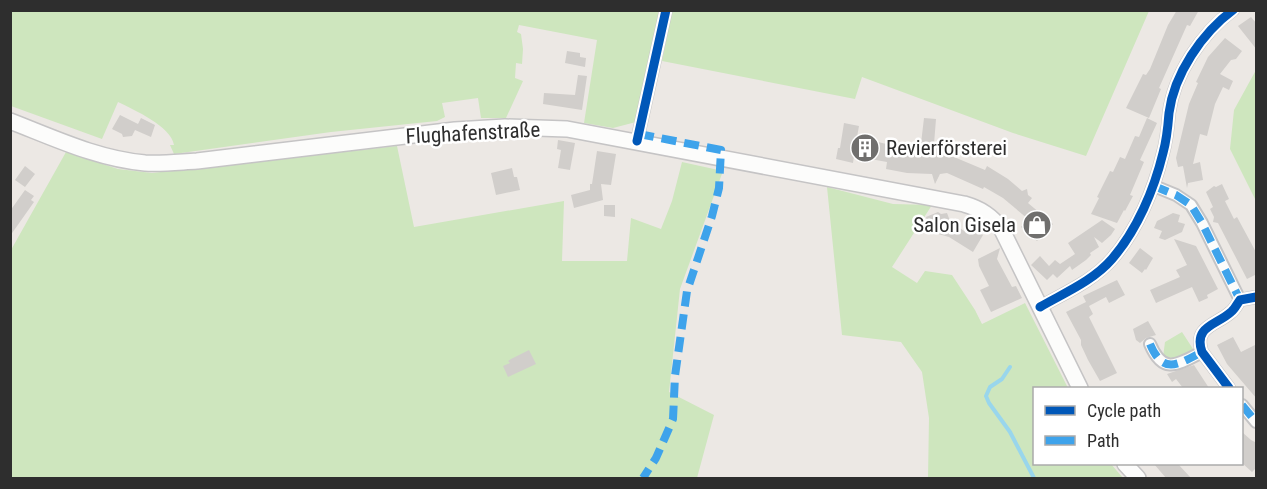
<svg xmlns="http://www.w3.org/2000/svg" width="1267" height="489" font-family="'Roboto Condensed',sans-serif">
  <rect width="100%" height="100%" fill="#ece8e4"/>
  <path fill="#cee6be" d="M10,11H661L636,122L613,128L584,123L597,40L519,25L517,32L521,34L523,49L522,64L516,63L515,78L523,81L506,118H481L478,98L442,103L445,117L437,121L331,132L174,154L170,145H174C171,126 134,110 118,102L102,139L11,106Z
    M672,11V10L1149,11L1086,156L1013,133L862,77L855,99L662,61Z
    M1256,70V201L1230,149L1234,110Z
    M397,146L414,227L564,201L562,261H627L631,218L661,229L672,201L682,162L723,171L680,289L669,392L714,415L697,478H11V250L66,152L118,169L152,173Z
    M827,187L893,204L932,205L892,267L917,283L925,271L952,275L975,310L982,324L1025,303L1068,388H1034V464H1111L1123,478H928L929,418L922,372L901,342L842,335Z
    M1182,332L1195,352L1172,362L1163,357L1165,342Z"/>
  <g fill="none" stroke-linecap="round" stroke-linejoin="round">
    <path stroke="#99d6ec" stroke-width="4" d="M1010,367L1002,379L990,387L986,396L989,403L1010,432L1034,478"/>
  </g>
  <path fill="#d1cecb" d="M1177,10H1199L1190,26L1187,25L1159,88L1161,89L1149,118L1126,108L1143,74L1146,75L1150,69L1168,25Z
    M1251,17L1257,24V50L1238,26Z
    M1225,38L1242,51L1236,59L1231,60L1220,74L1233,81L1229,90L1223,87L1215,104L1207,136L1200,134L1193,164L1200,162L1203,180L1188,183L1187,188L1183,166L1178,167L1176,158L1189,104L1198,83L1196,82L1208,57Z
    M567,51L580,53V57L586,58L585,67L565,63Z
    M578,75L587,76L582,110L543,104L544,93L575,95Z
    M120,115L138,124L141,118L155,125L151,137L135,130L132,136L123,137L122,134L112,129Z
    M924,118L936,119L934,144H941L940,155L954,157L985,170L987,166L1008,179L1022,191L1027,189L1028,195L1032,198L1028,203L1053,224L1037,241L1021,227L1028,219L1003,198L984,187L983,189L947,173L940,174L935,184L932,174L907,173L886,169L887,162L854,156L853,163L836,159L838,148H840L844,123L859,126L857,137L920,152Z
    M1147,118L1157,123L1140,160L1144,162L1130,195L1133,196L1125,211L1124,210L1117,223L1091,214L1099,198L1097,197L1110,171L1113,172L1120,157L1125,159L1135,136L1139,137Z
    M558,140L575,143L570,170L558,168L561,150L557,149Z
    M597,151L616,154L611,185L601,184L603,200L574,208L571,195L590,190V184H592Z
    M25,166L35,174L25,187L15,180Z
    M512,168L514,177H517L520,190L496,195L491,173Z
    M1222,184L1229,199L1225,201L1234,219L1237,217L1257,254V274L1247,279L1218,223L1213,222L1214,217L1210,209L1213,207L1206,192L1214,186L1216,187Z
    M25,190L34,196L31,200L34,202L10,236V211Z
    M604,205H615V217L604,216Z
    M938,212L941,214L947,213L950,221L967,233L971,227L983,235L973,252L949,237L931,232L926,217Z
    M1173,213L1180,215L1178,222L1185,224L1182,232L1165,240L1159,238L1162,231L1154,228L1157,221Z
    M1102,220L1115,229L1111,235L1102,243L1094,237L1099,247L1090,253L1091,255L1086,260L1072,270L1070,266L1057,278L1053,274L1047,280L1031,265L1040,256L1049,266L1055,260L1060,264L1075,254L1068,243Z
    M1174,239L1196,246L1218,289L1207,295L1208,298L1199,302L1192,287L1156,303L1150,290L1180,277L1176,270L1187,265Z
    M1000,248L997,259L1012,287L1016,286L1022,298L991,312L980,290L989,286L979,266L978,259Z
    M1140,248L1153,258L1146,270L1145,269L1142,273L1129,263Z
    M1117,280L1125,295L1109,303L1106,297L1089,306L1093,314L1089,317L1117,373L1100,381L1088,360L1081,345V340L1066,312L1086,302L1083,296Z
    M1148,321L1156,335L1146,338L1140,343L1136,340L1133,329Z
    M1233,337L1241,352L1257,344V399L1227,364L1217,345Z
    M529,350L536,364L508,377L503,366L510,363L508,361L511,359Z
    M1194,365L1209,388H1183L1176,379L1172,382L1167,374Z
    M1242,432L1251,440L1257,443V467L1252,472L1242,463Z
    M1154,464H1178L1191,478H1166Z"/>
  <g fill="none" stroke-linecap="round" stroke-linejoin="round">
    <g stroke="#c5c4c5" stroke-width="14">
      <path id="street" d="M637,141L666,10
        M1154,186L1176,195L1191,205L1202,223L1240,300
        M1040,307C1064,293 1093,281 1112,259C1137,230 1154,190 1163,153C1167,139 1168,126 1169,113C1174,74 1202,33 1233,10
        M1150,344C1163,375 1177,365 1202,352
        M1229,388L1202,352C1193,326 1217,325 1231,312C1235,309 1237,304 1240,300L1256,297
        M1242,405L1256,422"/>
    </g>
    <g stroke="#c5c4c5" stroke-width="18">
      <path id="secondary" d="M10,121C54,138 98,159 145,163C162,164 179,162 197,161L455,130L505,127L567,129L964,204C981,209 992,216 1002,230L1080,388
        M1125,464L1138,478"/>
    </g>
    <use href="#street" stroke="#fcfcfb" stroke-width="10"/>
    <use href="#secondary" stroke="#fcfcfb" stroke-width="15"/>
    <path stroke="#3ea3eb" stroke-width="8" stroke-dasharray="15 8" stroke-linecap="butt" d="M639,134L721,150L719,188L712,216L687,291L675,376L673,419L656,458L643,478
      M1154,186L1176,195L1191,205L1202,223L1240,300
      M1150,344C1163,375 1177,365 1202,352
      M1242,405L1256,422"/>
    <g stroke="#fff" stroke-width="13">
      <path id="cycleway" d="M637,141L666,10
        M1040,307C1064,293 1093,281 1112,259C1137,230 1154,190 1163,153C1167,139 1168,126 1169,113C1174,74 1202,33 1233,10
        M1229,388L1202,352C1193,326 1217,325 1231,312C1235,309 1237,304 1240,300L1256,297"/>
    </g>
    <use href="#cycleway" stroke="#0057b8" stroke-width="9"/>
  </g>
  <defs>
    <g id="building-disc" transform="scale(1.5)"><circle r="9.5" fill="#706f6e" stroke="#fff"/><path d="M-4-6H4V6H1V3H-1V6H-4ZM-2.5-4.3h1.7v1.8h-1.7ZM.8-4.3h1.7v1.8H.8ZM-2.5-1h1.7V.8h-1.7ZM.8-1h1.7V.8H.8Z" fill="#fff"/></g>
    <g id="shop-disc" transform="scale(1.5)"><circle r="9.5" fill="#706f6e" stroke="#fff"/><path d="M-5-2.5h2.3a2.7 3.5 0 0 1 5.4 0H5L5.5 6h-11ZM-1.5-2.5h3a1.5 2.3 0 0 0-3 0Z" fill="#fff"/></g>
  </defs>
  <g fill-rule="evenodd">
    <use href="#building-disc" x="865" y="148"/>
    <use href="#shop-disc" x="1037" y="225"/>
  </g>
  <g text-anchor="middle" stroke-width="5" stroke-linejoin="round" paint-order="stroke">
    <g font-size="21" fill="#2e2e2e" stroke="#fff">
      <text transform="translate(473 133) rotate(-3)" y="7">Flughafenstraße</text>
    </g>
    <g font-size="21" fill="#2e2e2e" stroke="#fff" text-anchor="start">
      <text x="886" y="155">Revierförsterei</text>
      <text x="1016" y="232" text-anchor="end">Salon Gisela</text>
    </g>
  </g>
  <rect width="1267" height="489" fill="none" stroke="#2e2e2e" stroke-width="24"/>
  <rect x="1033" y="387" width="210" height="78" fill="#ffffff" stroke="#ababab" stroke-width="1.5"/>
  <rect x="1045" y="406" width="30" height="9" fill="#0057b8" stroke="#ababab" stroke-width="1.5"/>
  <text x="1087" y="417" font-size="18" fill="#2e2e2e">Cycle path</text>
  <rect x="1045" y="436" width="30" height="9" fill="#3ea3eb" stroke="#ababab" stroke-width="1.5"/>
  <text x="1087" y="447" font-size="18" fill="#2e2e2e">Path</text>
</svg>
